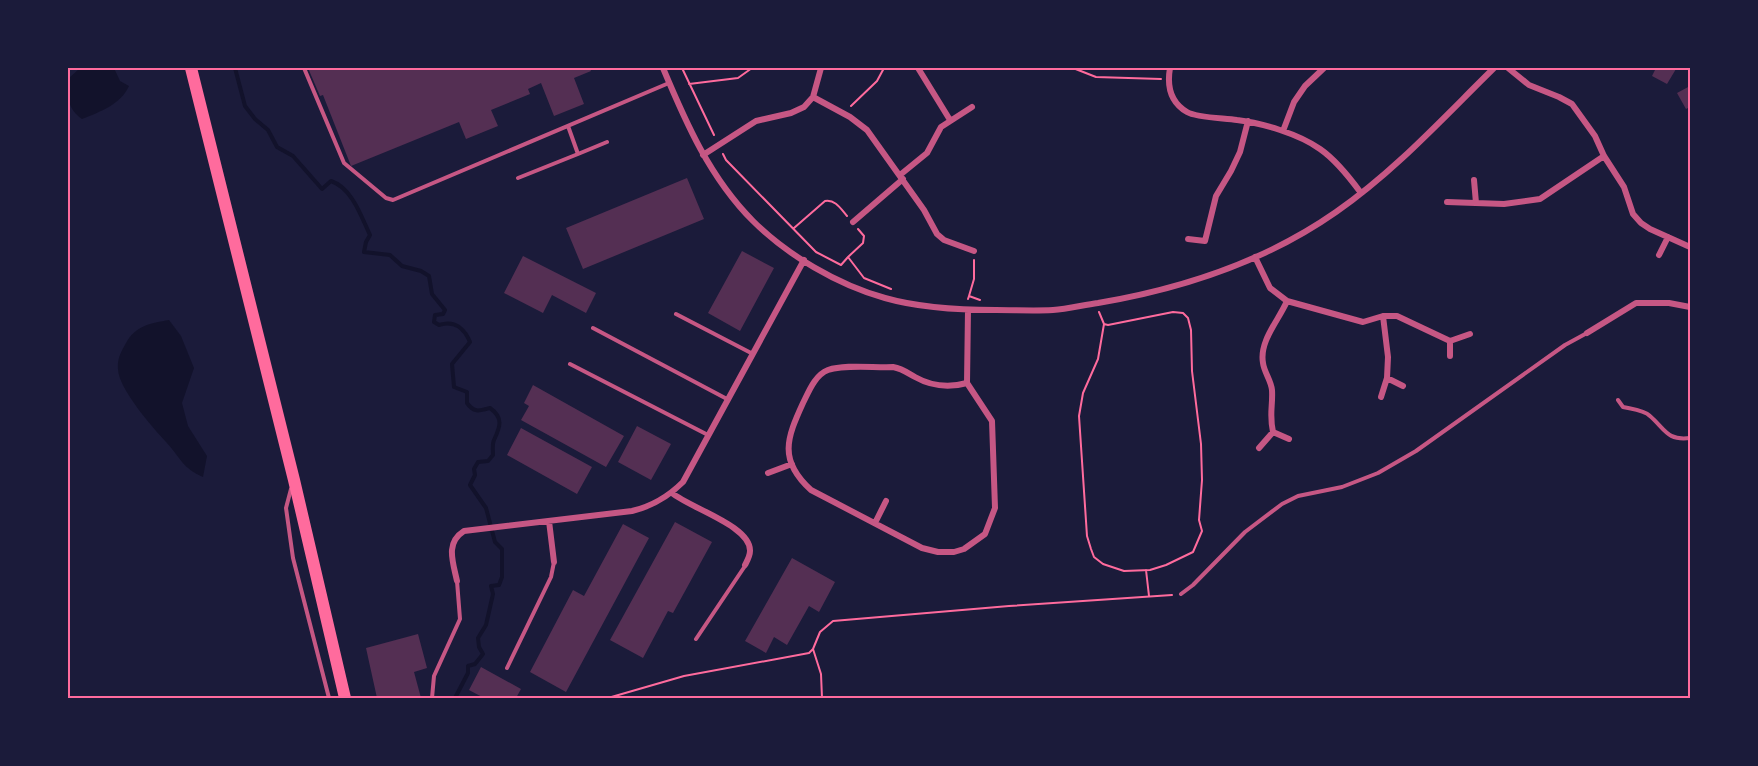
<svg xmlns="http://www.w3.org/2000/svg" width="1758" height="766" font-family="Lato,sans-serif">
  <rect width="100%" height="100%" fill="#1b1b3a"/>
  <path fill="#12122b" d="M80,68H114L120,81L129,86C121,104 100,112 82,119C68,110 65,94 69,78Z
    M169,320L181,336L194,368L182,403L188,426L207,456L203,477C182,468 181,458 166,442C153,428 118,388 118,369C117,359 121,352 126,343C135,326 151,323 169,320Z"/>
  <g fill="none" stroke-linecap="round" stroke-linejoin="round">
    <path stroke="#12122b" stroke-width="4" d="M235,68L245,106L255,119L268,130L277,147L293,156L322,189L331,181C352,188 361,216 370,235L366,242L364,252L390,255L402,266L421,271L429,276L432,294L445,310L443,314L435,315L434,322L439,325C455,320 464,328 470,342L452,364L454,387L467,392V403C474,413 479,411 490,408C504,418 500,427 494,440C492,444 493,451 493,455L488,461L478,462L474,469L475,475L470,485L486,508L495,542L502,549V577L499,585L491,586L493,594L486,625L478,638L479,647L483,654L475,664L468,666V673L455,698"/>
  </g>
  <path fill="#542f53" d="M308,68H590L591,71L574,78L584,104L554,116L541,83L528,89L530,94L491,110L498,126L466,139L459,122L351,166L323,95L320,96Z
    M1656,68H1673L1676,69L1667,84L1652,76Z
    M1690,86V107L1686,109L1677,93Z
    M687,178L704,219L583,269L566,228Z
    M742,251L774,268L740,331L708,313Z
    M523,256L596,293L586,313L552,295L543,313L504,293Z
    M533,385L624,436L606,467L521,420L529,406L524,403Z
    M637,426L671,444L651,480L618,462Z
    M521,428L592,467L577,494L507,455Z
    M675,522L712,542L673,613L668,611L643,658L610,640Z
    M623,524L649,538L566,692L530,672L573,590L584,596Z
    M792,558L835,582L819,612L809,606L787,645L774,637L766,653L745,641Z
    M418,634L427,668L414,672L421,698H377L366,648Z
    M481,667L521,689L516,698H484L469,690Z"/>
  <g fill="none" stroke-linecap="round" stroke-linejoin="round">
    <path stroke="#ff6b9d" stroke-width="2" d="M682,68L714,135
      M1073,68L1096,77L1161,79
      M689,84L738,78L752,68
      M851,106L877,81L884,68
      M723,154L726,160L816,252L841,265L848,257L864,278L891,289
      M794,228L825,201C835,199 841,209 847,216
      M848,257L863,243L864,236L858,229
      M969,296L974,279V260
      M968,299L969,296L980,300
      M1099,312L1104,324L1108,325L1173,312L1183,313L1188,318L1191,330L1192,371L1201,444L1202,480L1199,520L1202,531L1193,552L1166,565L1150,570L1124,571L1103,564L1094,557L1091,549L1087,536L1079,416L1083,393L1098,359L1104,324
      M1146,570L1149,596
      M813,649L821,674L822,698
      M608,698L684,676L809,653L813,649L820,632L833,621L1009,606L1172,595"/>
    <path stroke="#c65784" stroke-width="4" d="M304,68L344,163L386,198L393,200L669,83
      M578,154L607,142
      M518,178L578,154L568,126
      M676,314L753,354
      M593,328L727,399
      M570,364L708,435
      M1618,400L1623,407C1631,409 1644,410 1650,416C1665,429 1667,441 1690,438
      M291,489L286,508L293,558L329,698
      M1181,594L1193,585L1245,532L1282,504L1298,496L1342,487L1378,473L1416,451L1565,345L1587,333
      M696,639L745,566
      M507,668L551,577L554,562
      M432,698L434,676L460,619L457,581"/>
    <path stroke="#c65784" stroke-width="6" d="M663,68C686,123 710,178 753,221C787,255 838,285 885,298C920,308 960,310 996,310C1015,310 1034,311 1053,310C1068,309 1083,305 1098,303C1181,289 1266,261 1336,212C1395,171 1443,118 1494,68
      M918,68L950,120
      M1170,68C1167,85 1170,102 1187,112C1197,118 1224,118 1237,120C1262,123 1299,134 1320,149C1336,160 1350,178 1361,193
      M1508,68L1529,85L1559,97L1572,104L1595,136L1604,156L1624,187L1633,214L1641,223L1650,229L1690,247
      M813,97L850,117L867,130L924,210L937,234L944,240L974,251
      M1283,131L1294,102L1305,86L1324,68
      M703,155L756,121L791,113L804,107L813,97L821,68
      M900,175L927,153L941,127L972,107
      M1474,180L1476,203
      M1447,202L1504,204L1540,199L1604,156
      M853,222L903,179
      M1188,239L1205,241L1216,196L1231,171L1240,152L1248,121
      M1659,255L1668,237
      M1255,257L1270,288L1287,301L1363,322L1383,316H1397L1450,341
      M1383,316L1388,357L1387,378
      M1587,333L1636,303H1669L1690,307
      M1450,356V341L1470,334
      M967,383C949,388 931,386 915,377C906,372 903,369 893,367C875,368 845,364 828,370C815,375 809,391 803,403C787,438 778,460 811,490L922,548L938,552H954L964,549L985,534L995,508L992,421L967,383L968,310
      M1381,397L1387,378L1403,386
      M1273,432C1269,414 1273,406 1272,390C1271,380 1264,372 1263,363C1259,341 1279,320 1287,301
      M1259,448L1273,432L1289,439
      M768,473L792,464
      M672,493C690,508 751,526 750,551C750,556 747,561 745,565
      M549,521L554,562
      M875,523L886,501
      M457,581C453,562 445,543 464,531L632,511C653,506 668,497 683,482L804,260"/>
    <path stroke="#ff6b9d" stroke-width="12" d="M191,68L294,480L345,698"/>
  </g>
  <rect width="1758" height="766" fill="none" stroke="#1b1b3a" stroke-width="138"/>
  <rect x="69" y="69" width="1620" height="628" fill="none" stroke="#ff6b9d" stroke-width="2"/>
</svg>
